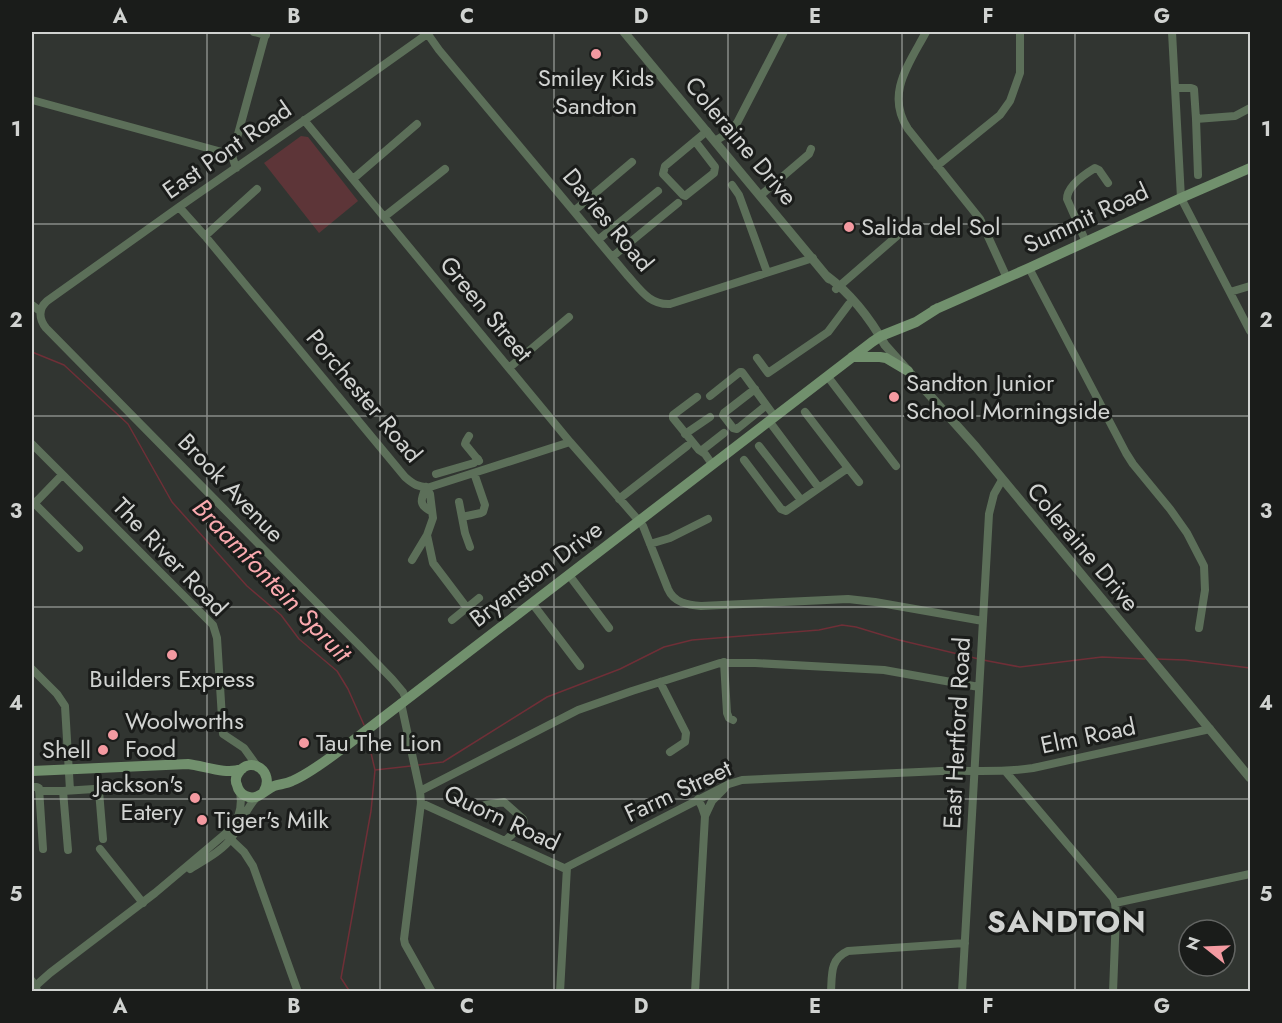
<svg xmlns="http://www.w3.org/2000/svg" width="1282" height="1023" font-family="Jost,sans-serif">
  <rect width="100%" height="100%" fill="#313531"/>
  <path fill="#5d3538" d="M301,136L308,137L358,201L319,233L264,163Z"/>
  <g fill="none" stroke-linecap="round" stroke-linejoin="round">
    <path stroke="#6f2f37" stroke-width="1.5" d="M32,352L64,365L128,424L172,502L247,586L281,615L299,639L337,671L348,689L364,725
      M1156,659L1185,660L1250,668
      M983,660L1020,667L1102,657L1145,659
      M418,765L443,762L547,697L620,669L664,647L692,640L819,630L842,625L856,627L899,640L979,659
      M375,770L411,766
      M350,992L341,978L371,811L375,770L367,736"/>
    <path stroke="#5c6f59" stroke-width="8" d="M254,32L266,35
      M926,32C909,64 885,94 908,129L980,219L1007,278
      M1172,32L1181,198L1250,331
      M427,33L439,50L627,275C640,289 649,305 670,304L813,258
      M1175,88H1191L1194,89L1196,119L1235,116L1250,108
      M32,100L222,152L232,156
      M1196,119L1198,175
      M304,120L570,442L639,521L643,526L668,589C674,603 688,605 701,606L848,599L875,602L983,621
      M695,141L715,167L714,173L685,196L683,195L663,174L665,166L707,131
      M715,141L728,133L737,123L784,32
      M937,166L1000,115L1010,101L1020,73V32
      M236,168L232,156L266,32
      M353,179L417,124
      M732,185L739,195L767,272
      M761,195L809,154L811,149
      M179,207L205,236L405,477C413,484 419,488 430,487L570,442
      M574,211L632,162
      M384,217L445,169
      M205,236L257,189
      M598,240L658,191
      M1086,242L1067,199C1067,186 1085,174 1095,168L1099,170L1108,183
      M612,257L678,203
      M1029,268L1126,453L1133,464L1170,509L1187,533L1202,562L1204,566L1205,590L1199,628
      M836,289L897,236
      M1230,292L1250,286
      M32,305L40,311
      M757,358L768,373L828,332L849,304
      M509,368L569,317
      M828,377L896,466
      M755,389L724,413L723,415L733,428L737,429L763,408
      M710,396L740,372H742L775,417
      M697,397L673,415V418L699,450L705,454L712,464
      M769,421L819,488L848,468L805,412
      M685,434L710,417
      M469,436L466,441L465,444L479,461
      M32,444L213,625L217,638L223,734L244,748L257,766
      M759,446L801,500
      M701,451L724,433
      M744,460L781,509L786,511L819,488
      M848,468L859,482
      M436,474L474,463L478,459
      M426,487L430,494L433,518L427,535L433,563L467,608
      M426,487C421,499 418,505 431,511
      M619,499L687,446
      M32,501L79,548
      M459,502L465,533L470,547
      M34,504L62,475
      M462,517L481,513L483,512L485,505L474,473
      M650,544L670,538L708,519
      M412,560L427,535
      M569,575L609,628
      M532,603L580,666
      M452,620L479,598
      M724,662L727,713L729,718L733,720
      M32,669L57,694L65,706L70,790
      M660,682L686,733L685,742L670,752
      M406,699L403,692L392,679L359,645L296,582L46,328C39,319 38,309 47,301L179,207L354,86L430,32
      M401,703L420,791L421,803L404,939L405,944L432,992
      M1006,772L1113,898L1115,903L1116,914L1113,992
      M32,787H37L39,788L43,849
      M39,791H63
      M420,791L578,710L632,691L720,663H755L884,670L979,687
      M421,803L566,869
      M485,805L504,802L523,819L524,822L523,824L505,841
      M705,816L712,801L724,789
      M225,834L244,852L253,866L298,992
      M100,849L143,903
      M68,850L63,791L94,789L99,791L103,839
      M190,869C203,861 224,850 232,837C242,824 245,808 258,796
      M1115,903L1250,874
      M32,981L38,992
      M32,989L50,973L155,893L225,834C238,821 243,810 240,792
      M560,992L567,867L729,784L742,780C808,777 875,774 941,771C972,770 1003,773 1033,768L1210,729
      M695,992L705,816L702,807L698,799
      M831,992C832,974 830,959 848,951L965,943
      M962,992L989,514L994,494L1002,480"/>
    <path stroke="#5c6f59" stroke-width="9" d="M624,32L829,279
      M827,276C851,294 871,320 885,345L976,447L1250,778"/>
    <path stroke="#71906d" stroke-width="10" d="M934,310L1029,268L1181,198L1250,168
      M852,357H880L886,358L908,371
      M32,771L188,764C205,766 225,775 242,769
      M264,791C275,772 251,755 239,772C236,776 235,781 237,785C239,795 250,800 258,796C264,793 268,789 274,786C280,784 286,784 292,781C311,773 329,758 346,746L872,342L881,336L916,322L938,308"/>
  </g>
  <path fill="none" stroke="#d1d3d1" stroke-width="1.5" stroke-opacity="0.55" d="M207,32V992M380,32V992M554,32V992M728,32V992M902,32V992M1075,32V992M32,224H1250M32,416H1250M32,607H1250M32,799H1250"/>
  <g fill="#f49aa1" stroke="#1a1c1a" stroke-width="2">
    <circle cx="596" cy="54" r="6"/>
    <circle cx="849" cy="227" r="6"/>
    <circle cx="894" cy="397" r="6"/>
    <circle cx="172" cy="655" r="6"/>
    <circle cx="113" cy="735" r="6"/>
    <circle cx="304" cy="743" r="6"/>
    <circle cx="103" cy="750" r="6"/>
    <circle cx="195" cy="798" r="6"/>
    <circle cx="202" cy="820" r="6"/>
  </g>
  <g text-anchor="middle" stroke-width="6" stroke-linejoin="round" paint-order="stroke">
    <g font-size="24" fill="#d1d3d1" stroke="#1a1c1a" text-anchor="start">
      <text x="596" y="86" text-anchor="middle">Smiley Kids<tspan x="596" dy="28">Sandton</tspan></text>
      <text x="861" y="235">Salida del Sol</text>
      <text x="906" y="391">Sandton Junior<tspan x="906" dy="28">School Morningside</tspan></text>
      <text x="172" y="687" text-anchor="middle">Builders Express</text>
      <text x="125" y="729">Woolworths<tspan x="125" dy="28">Food</tspan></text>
      <text x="316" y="751">Tau The Lion</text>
      <text x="91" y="758" text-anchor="end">Shell</text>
      <text x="183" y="792" text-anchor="end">Jackson's<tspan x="183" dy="28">Eatery</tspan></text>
      <text x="214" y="828">Tiger's Milk</text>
    </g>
    <g font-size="24" fill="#d1d3d1" stroke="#1a1c1a">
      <text transform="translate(741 141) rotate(50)" y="8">Coleraine Drive</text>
      <text transform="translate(227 150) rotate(-35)" y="8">East Pont Road</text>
      <text transform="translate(1086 218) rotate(-25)" y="8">Summit Road</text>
      <text transform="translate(608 220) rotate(50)" y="8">Davies Road</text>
      <text transform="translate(486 309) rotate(50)" y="8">Green Street</text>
      <text transform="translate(364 396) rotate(50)" y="8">Porchester Road</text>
      <text transform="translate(231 488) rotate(46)" y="8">Brook Avenue</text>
      <text transform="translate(1083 547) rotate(50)" y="8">Coleraine Drive</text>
      <text transform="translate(170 557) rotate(46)" y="8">The River Road</text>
      <text transform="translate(536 574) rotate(-37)" y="8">Bryanston Drive</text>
      <text transform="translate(957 733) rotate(-87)" y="8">East Hertford Road</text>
      <text transform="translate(1088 736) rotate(-12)" y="8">Elm Road</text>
      <text transform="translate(678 791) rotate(-25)" y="8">Farm Street</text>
      <text transform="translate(502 818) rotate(25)" y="8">Quorn Road</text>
    </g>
    <g font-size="26" font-style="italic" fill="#fbaaaf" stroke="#1a1c1a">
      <text transform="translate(272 580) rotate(46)" y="9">Braamfontein Spruit</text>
    </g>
    <g font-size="30" font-weight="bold" letter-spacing="1.5" fill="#d1d3d1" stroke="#1a1c1a">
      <text x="1067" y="932">SANDTON</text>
    </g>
  </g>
  <rect width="1282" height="1023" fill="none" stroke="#1a1c1a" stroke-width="66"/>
  <g transform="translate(1207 948) rotate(288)"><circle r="28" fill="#1a1c1a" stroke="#636563" stroke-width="1.5"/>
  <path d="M0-4.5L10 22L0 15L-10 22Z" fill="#f49aa1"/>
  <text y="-9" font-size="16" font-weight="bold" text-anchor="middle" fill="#d1d3d1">N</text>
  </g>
  <rect x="33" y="33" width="1216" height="957" fill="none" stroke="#d1d3d1" stroke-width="2"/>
  <g font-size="20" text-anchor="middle" font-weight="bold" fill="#d1d3d1">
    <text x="120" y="23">A</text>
    <text x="294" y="23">B</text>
    <text x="467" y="23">C</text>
    <text x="641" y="23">D</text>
    <text x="815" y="23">E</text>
    <text x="988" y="23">F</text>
    <text x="1162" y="23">G</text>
    <text x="16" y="136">1</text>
    <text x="1266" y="136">1</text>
    <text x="16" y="327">2</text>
    <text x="1266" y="327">2</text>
    <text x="16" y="518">3</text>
    <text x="1266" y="518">3</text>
    <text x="16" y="710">4</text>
    <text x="1266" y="710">4</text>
    <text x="16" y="901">5</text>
    <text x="1266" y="901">5</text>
    <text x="120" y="1013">A</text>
    <text x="294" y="1013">B</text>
    <text x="467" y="1013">C</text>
    <text x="641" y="1013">D</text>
    <text x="815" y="1013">E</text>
    <text x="988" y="1013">F</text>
    <text x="1162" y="1013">G</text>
  </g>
</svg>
